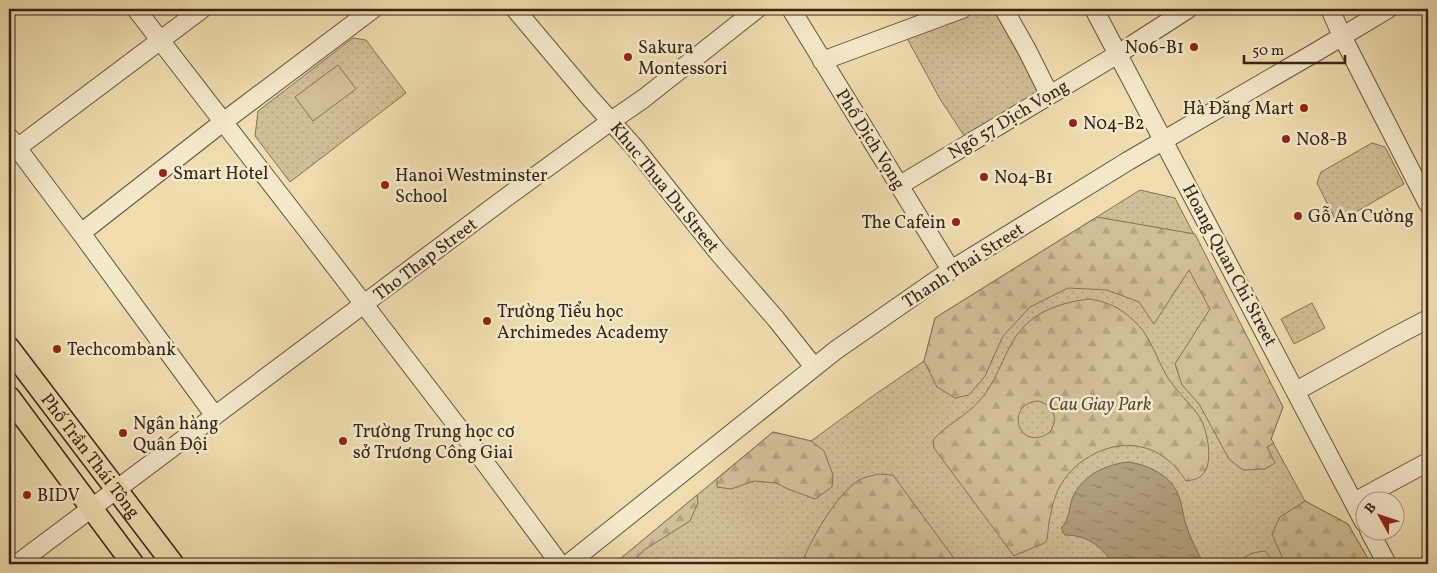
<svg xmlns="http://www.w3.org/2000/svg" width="1437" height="573" font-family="Vollkorn,serif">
  <defs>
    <pattern id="grass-dots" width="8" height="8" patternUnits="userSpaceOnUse" patternTransform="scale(1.25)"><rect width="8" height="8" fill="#d0be96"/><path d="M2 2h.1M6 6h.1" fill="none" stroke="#b3a381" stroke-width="1.8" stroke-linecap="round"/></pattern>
    <pattern id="forest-firs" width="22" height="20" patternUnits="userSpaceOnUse" patternTransform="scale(1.25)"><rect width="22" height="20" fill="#d0be96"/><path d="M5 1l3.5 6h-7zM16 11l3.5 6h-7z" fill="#b3a381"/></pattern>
    <pattern id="water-ripples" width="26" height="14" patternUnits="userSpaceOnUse" patternTransform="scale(1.25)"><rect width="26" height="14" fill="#b09e7c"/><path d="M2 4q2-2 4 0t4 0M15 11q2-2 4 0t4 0" fill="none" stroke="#908165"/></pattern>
  </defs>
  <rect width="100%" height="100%" fill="#efddaf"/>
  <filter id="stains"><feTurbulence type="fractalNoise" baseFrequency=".004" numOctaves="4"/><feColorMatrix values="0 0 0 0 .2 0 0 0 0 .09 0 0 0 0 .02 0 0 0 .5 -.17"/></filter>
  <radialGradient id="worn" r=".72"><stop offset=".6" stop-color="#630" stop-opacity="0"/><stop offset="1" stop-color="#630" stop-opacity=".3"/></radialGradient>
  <path fill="url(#grass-dots)" stroke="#847158" d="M962,9H1004L1049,94L969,143L940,99L903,31Z
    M353,38L366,40L406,93L290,182L255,136L258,111Z
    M1372,143L1385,147L1404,184L1337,223L1317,183L1321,172Z
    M1140,190L1175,198L1283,407L1271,439L1305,501L1348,524L1371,564H619L620,559L773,432L811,441L870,398L924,361L935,318Z
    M1312,303L1325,328L1294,344L1281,319Z"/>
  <path fill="url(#forest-firs)" stroke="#847158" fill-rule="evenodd" d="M1097,217L1195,234L1283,407L1271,439L1274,443L1267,447L1275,463L1265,469L1243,470L1229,459L1199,404L1182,385L1175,364L1210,309L1189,270L1154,324L1139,302L1107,290L1068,288L1030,307L1003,336L985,376L969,395L955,398L937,387L924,361L935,318Z
    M1089,299C1108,302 1119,307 1133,320C1151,335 1156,359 1168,378C1177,392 1190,403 1199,416C1207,428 1213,460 1205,471C1201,479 1193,480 1186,481C1180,472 1174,464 1165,458C1130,431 1080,451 1060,486C1054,497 1051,511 1049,523C1048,528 1048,538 1046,542C1044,544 1019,553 1014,556L934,448L933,440C946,425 966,416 980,400C995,383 1001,362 1012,343C1028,313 1058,303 1089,299ZM1038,401C1050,404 1059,415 1052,428C1050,433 1045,436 1040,437C1015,443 1008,403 1038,401Z
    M773,432L811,441L824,451L833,475L832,487L815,499L788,489L776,483L754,481L731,489L717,487V479Z
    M878,474L893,475L958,564H801C813,537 834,497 859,480C864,477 872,476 878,474Z
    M697,495L698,503L690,521L644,550L631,564H619L620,559Z
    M1305,501L1348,524L1371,564H1285L1272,534L1280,517Z
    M1265,551L1275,564H1238C1244,555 1255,552 1265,551Z"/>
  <path fill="#d0be96" stroke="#847158" d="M338,65L356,89L313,121L295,97Z"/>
  <path fill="url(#water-ripples)" stroke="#806d55" d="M1129,462C1147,465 1165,473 1175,488C1181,497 1183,515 1186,525C1191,539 1197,552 1204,564H1113C1102,546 1087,535 1065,535L1061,528C1069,521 1069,508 1072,499C1081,476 1106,464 1129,462Z"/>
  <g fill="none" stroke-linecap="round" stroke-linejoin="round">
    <g stroke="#65523f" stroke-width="20">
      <path id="minor" d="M136,9L310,234L468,440L560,564
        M515,9L590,98L635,148L717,251L776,319L814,367
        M791,9L951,270
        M1004,9L1027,50L1049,94
        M1094,9L1364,522
        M1330,9L1342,36L1428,204
        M822,61L962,9
        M9,137L81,233L215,416
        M9,154L202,9
        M900,185L1118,54L1188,9
        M81,233L223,122L373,9
        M1296,391L1390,339L1428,319
        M1354,502L1428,462
        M1369,530L1387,564
        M17,564L504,199L611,121L643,99L757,9
        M568,564L836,350L951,270L1128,161L1316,52L1388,9"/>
    </g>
    <g stroke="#37241a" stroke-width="24">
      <g id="major">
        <path id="s1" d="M9,348L173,564"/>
        <path d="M9,397L133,564"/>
      </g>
    </g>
    <use href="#minor" stroke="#f5e9cb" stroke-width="18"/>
    <use href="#major" stroke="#efddaf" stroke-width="21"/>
  </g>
  <g fill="#8f2418" stroke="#f5e9cb" stroke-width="2">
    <circle cx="1194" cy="47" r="5"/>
    <circle cx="628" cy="57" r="5"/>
    <circle cx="1304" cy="108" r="5"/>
    <circle cx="1073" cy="123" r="5"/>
    <circle cx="1286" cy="139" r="5"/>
    <circle cx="163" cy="173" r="5"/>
    <circle cx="984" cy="177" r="5"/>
    <circle cx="385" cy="185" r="5"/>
    <circle cx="1298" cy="216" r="5"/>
    <circle cx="956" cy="222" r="5"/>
    <circle cx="487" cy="321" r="5"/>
    <circle cx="57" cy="349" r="5"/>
    <circle cx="123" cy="433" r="5"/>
    <circle cx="343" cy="441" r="5"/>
    <circle cx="27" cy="495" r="5"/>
  </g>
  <g text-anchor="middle" stroke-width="5" stroke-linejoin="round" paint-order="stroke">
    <g font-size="18" fill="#37241a" stroke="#f5e9cb" text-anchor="start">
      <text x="638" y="53">Sakura<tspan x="638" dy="21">Montessori</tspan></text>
      <text x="1184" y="53" text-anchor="end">N06-B1</text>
      <text x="1294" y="114" text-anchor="end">Hà Đăng Mart</text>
      <text x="1083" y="129">N04-B2</text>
      <text x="1296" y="145">N08-B</text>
      <text x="173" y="179">Smart Hotel</text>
      <text x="395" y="181">Hanoi Westminster<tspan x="395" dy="21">School</tspan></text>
      <text x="994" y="183">N04-B1</text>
      <text x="1308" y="222">Gỗ An Cường</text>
      <text x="946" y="228" text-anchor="end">The Cafein</text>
      <text x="497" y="317">Trường Tiểu học<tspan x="497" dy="21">Archimedes Academy</tspan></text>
      <text x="67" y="355">Techcombank</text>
      <text x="133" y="429">Ngân hàng<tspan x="133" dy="21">Quân Đội</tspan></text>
      <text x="353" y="437">Trường Trung học cơ<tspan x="353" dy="21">sở Trương Công Giai</tspan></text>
      <text x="37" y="501">BIDV</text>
    </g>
    <g font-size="18" fill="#37241a" stroke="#f5e9cb">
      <text transform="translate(1008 119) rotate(-31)" y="6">Ngõ 57 Dịch Vọng</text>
      <text transform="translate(871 139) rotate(58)" y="6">Phố Dịch Vọng</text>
      <text transform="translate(665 187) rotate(51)" y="6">Khuc Thua Du Street</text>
      <text transform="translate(425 259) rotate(-37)" y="6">Tho Thap Street</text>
      <text transform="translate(963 265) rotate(-33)" y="6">Thanh Thai Street</text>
      <text transform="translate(1230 265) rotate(62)" y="6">Hoang Quan Chi Street</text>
      <text dy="6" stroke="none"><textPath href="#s1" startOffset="135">Phố Trần Thái Tông</textPath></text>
    </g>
    <g font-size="18" font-style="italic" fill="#5d4a39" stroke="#f5e9cb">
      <text x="1100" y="410">Cau Giay Park</text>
    </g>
  </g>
  <rect width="1437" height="573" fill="none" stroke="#efddaf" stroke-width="30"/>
  <rect x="10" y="10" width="1417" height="553" fill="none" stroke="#37241a" stroke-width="2.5"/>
  <rect x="15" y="15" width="1407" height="543" fill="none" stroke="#37241a"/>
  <g transform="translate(1380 516) rotate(310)"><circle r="24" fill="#f5e9cb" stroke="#a99a84"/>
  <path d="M0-4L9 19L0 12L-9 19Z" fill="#8f2418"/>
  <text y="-8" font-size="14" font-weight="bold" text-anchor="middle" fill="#37241a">B</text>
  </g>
  <path d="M1244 55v8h101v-8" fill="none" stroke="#37241a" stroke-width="2.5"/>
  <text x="1252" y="55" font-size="15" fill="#37241a" stroke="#f5e9cb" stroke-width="4" paint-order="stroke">50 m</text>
  <rect width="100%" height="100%" filter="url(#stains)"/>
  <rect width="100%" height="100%" fill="url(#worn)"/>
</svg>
